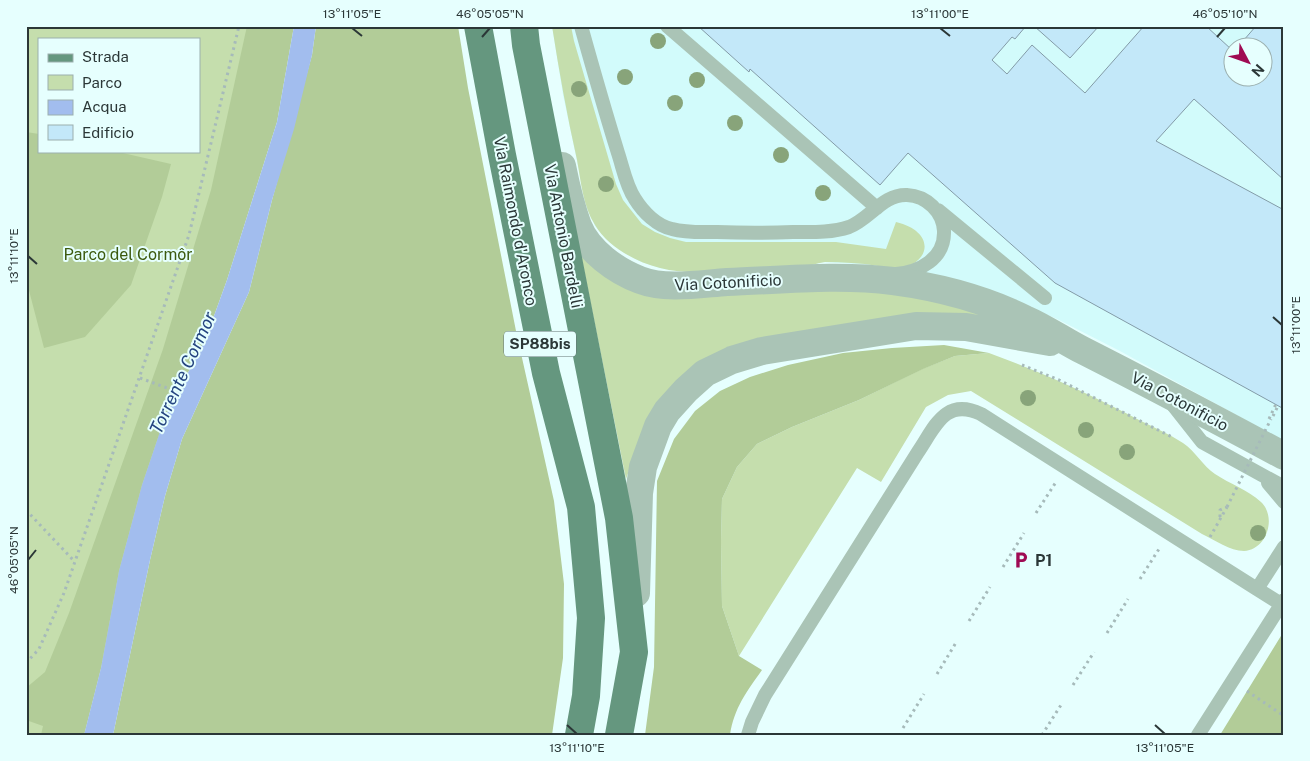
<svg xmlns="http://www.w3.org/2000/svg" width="1310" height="761" font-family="'Public Sans',sans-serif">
  <rect width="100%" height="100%" fill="#e6fffe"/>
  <path fill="#d2fbfb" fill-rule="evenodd" d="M552,26H1284V441L1120,351L1055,318L1023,305L919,273L872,265L823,262L800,268L682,271L660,268L639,261L623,252L607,240L595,226L587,208L563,95ZM1232,48H1262V78H1232Z"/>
  <path fill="#c5dead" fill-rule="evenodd" d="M26,26H294L165,417L84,735H26ZM39,39H199V151H39Z
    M552,26H571L574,41L616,184L623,200L642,224L655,232L670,238L686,242H836L886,249L896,222C938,232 931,267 893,269C888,269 883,267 878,266C861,263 842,262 825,262C816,263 808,267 799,268C787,270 774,269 762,269C730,270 690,276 660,268C636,262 608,247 595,225C583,206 581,182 577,160C567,116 559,71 552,26Z
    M581,255L594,267L814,291H876L935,299L1011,324L745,343L633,459L626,479Z
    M989,353C1041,372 1090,394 1139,420C1153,427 1169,434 1183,443C1195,451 1203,466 1215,474C1230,484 1248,490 1261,502C1277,517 1267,550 1244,551C1230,551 1215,540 1202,534L971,391L948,395L926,407L881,482L857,468L739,656L722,606L721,542L722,499L737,467L757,444L792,427L859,400L922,369L955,356Z"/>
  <path fill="#b2cc98" d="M247,26H294L277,122L227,280L206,338L165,417L142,485L119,571L101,668L84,735H41L43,726L26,720V688L45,672L69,613L163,349L211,190Z
    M316,26H458L468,88L516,331L554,501L564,584L563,658L552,735H113L150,560L165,496L182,439L249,292L272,200L312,55Z
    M26,132L39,134V151H114L171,164L162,197L131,285L85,337L44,348L26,279Z
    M944,345L989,353L955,356L923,369L859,400L792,427L757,444L737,467L722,499L721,542L722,606L739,656L762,670C747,691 734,708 730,735H645L654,667L657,481L674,439L695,411L720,391L750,377L788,365L843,353L892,348Z
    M1284,631V735H1220Z"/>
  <path fill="#a2bdee" d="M294,26H316L312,55L294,129L272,200L249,292L182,439L165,496L150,560L113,735H84L101,668L119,571L142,485L165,417L206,338L227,280L277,122Z"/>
  <path fill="#c3e8f9" stroke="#839ba7" d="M698,26H1026L1015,39L1012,37L992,60L1007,74L1032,45L1085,93L1144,26H1206L1232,50V78H1262V48H1237L1256,26H1284V180L1194,99L1156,141L1284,210V409L1055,283L908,153L880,185L750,69L749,72Z
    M1034,26H1099L1070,58Z"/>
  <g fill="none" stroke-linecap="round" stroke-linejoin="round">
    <path stroke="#a6baba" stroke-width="3" stroke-dasharray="2.5 4" stroke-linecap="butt" d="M1022,365L1059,380L1174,438
      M140,378L178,392
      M1273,416L1278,406
      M1269,419L1276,404
      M26,510L75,562
      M1036,513L1056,482
      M1220,517V510L1226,507
      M1210,537L1227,507
      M1003,567L1024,533
      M1140,579L1159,549
      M969,621L990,587
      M1107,633L1128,599
      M26,663L39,649L64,593L189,235L239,26
      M937,674L957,641
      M1073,685L1094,652
      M1247,691L1284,716
      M903,728L924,694
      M1042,735L1061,705"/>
    <path stroke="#aac4b6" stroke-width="14" d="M581,26C593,69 605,111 618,153C623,168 626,186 635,199C643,212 657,226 672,229C686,233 702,232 717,232C742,233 768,233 793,232C811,232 831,233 849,227C870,219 883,194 907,195C927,196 943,212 944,231C945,259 919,272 896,274
      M667,26L877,208
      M938,210L1045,298
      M1172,404L1202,442L1284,487
      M1268,483L1284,502
      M1257,589L1281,604
      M748,735L752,722L765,695L918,452C935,427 945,397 981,414L1257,589L1284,547
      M1198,735L1284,600"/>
    <path stroke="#aac4b6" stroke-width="28" d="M562,166C566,186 571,207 578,226C588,251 616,271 640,280C666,290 699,284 727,282C782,280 839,274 893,281C939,287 984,299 1025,319C1046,328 1064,341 1084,351C1151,385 1217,420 1284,456
      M636,593L639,493L643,467L658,426L667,411L686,390L705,373L732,360L762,351L916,326L966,327L1050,342"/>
    <path stroke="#65977f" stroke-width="28" d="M478,26L502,155L546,373L581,507L591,618L586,696L579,735
      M524,26L526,45L619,518L634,652L619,735"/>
    <path stroke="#a6baba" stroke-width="3" stroke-dasharray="2.5 4" stroke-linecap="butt" d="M1227,507L1271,419"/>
  </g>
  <g fill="#88a47a">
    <circle cx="658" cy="41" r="8"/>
    <circle cx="625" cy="77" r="8"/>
    <circle cx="697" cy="80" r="8"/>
    <circle cx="579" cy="89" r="8"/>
    <circle cx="675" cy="103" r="8"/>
    <circle cx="735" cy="123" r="8"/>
    <circle cx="781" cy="155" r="8"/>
    <circle cx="606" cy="184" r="8"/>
    <circle cx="823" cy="193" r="8"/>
    <circle cx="1028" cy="398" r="8"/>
    <circle cx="1086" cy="430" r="8"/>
    <circle cx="1127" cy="452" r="8"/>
    <circle cx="1258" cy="533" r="8"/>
  </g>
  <path fill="none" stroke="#2b3737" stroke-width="2" d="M352,28L362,36M940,28L950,36M482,37L490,28M1217,37L1225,28M28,256L37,264M1273,317L1282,325M28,560L36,550M567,725L577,734M1155,725L1165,734"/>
  <defs>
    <g id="parking-bare" transform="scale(1.35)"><path d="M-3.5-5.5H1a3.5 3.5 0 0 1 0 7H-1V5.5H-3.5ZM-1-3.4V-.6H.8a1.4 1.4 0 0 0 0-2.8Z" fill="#9f0b53" stroke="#e6fffe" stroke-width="2.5" paint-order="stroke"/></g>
  </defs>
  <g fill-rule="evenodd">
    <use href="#parking-bare" x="1021" y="560"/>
  </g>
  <g text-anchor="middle" stroke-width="4" stroke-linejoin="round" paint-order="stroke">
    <rect fill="#e6fffe" stroke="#637373" stroke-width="1" x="504" y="331.5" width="72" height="25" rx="4"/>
    <g font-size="15" font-weight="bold" fill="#2b3737">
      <text x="540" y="349">SP88bis</text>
    </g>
    <g font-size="16" fill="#2b3737" stroke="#e6fffe">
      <text transform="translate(516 221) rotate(79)" y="6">Via Raimondo d'Aronco</text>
      <text transform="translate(564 236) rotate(79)" y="6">Via Antonio Bardelli</text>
      <text transform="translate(728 282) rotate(-3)" y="6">Via Cotonificio</text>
      <text transform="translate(1180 401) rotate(28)" y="6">Via Cotonificio</text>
    </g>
    <g font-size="16" fill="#3c5a0e" stroke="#e6fffe">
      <text x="128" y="260">Parco del Cormôr</text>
    </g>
    <g font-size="16" font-weight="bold" fill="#2b3737" stroke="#e6fffe" text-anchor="start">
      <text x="1035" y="566">P1</text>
    </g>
    <g font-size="18" font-style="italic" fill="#254580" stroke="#e6fffe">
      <text transform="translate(183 373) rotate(-65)" y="6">Torrente Cormor</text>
    </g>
  </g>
  <rect width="1310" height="761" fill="none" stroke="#e6fffe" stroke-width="55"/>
  <rect x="38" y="38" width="162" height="115" fill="#e6fffe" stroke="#9bafae"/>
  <rect x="48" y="54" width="25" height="8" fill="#65977f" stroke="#9bafae"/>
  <text x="82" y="62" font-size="15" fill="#2b3737">Strada</text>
  <rect x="48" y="75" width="25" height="15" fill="#c5dead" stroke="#9bafae"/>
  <text x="82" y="88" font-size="15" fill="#2b3737">Parco</text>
  <rect x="48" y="100" width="25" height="15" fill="#a2bdee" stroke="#9bafae"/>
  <text x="82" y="112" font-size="15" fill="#2b3737">Acqua</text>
  <rect x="48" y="125" width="25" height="15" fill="#c3e8f9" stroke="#9bafae"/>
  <text x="82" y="138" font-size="15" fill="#2b3737">Edificio</text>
  <g transform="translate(1248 62) rotate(131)"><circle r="24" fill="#e6fffe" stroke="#9bafae"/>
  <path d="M0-4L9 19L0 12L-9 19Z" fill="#9f0b53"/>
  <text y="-8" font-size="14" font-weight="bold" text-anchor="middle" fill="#2b3737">N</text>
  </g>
  <rect x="28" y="28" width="1254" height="706" fill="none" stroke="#2b3737" stroke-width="2"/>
  <g font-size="12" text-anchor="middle" fill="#2b3737">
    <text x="352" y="18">13°11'05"E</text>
    <text x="490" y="18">46°05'05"N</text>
    <text x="940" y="18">13°11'00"E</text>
    <text x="1225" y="18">46°05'10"N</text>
    <text transform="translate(14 256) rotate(-90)" y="4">13°11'10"E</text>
    <text transform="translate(1296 325) rotate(-90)" y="4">13°11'00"E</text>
    <text transform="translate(14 560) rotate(-90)" y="4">46°05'05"N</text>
    <text x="577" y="752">13°11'10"E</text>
    <text x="1165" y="752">13°11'05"E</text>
  </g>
</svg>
